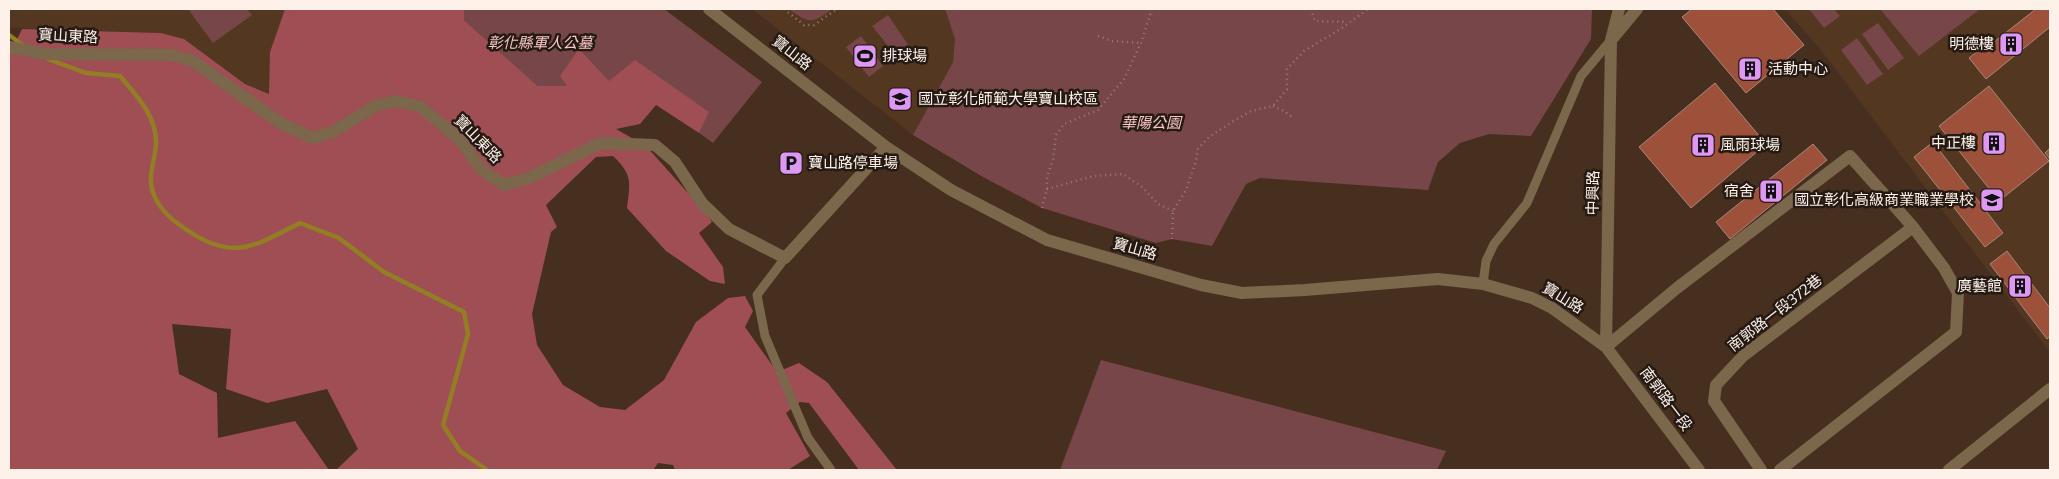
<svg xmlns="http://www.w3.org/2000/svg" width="2059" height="479" font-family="Bitter,'Noto Sans TC',serif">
  <rect width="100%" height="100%" fill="#462f1e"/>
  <path fill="#543721" d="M9,9H285L270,52V94L245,84L184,39L161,33L9,28Z
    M752,9H945L955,39L953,62L913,135Z
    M1785,9H2050V350L2049,351L1821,50Z"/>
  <path fill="#774648" d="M188,9H247L252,15L213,43Z
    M464,9H664L762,82L713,143L699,133L708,112L609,81L567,86H538L464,20Z
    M789,9H832C812,24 810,24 789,9Z
    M945,9H1592L1591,39L1531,136L1489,134L1460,143L1438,162L1428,190L1260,178L1246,184L1212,246L1172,239L1156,243L1042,208L983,177L913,135L953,62L955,39Z
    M1809,9H1834L1840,16L1824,28Z
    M1880,9H1980L1919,56Z
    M888,15L909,46L896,56L872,26Z
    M1878,23L1904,58L1888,70L1862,34Z
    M861,36L883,66L869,77L846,47Z
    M1857,38L1883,74L1867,85L1841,50Z
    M1101,360L1446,451L1437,470H1060Z"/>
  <path fill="#9f4e53" d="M285,9H464V20L538,86H567L560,76L579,49L609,81L635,60L709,112L699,133L656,105L640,124L616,129L646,146L707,214L712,222L699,233L723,267L725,284L710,281L666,251L627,208C630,182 633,175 613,156L596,157L546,205L557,227L551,232L532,314L537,345L563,385L600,407L625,410L664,380L696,322L728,298L745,296L753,311L745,327L777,372L799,363L827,382L897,470H859L809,403L800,402L786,413L810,456L788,470H675L673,465L658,463L653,470H336L358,449L327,389L267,403L226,389L231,329L172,324L179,374L217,393L218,438L295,421L329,470H9V48H13L22,29L161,33L184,39L245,84L269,94L270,52Z"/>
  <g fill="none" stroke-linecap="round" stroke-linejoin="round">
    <path stroke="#937e24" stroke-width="4.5" d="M9,35L24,46
      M48,59L86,73L120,76C136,95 156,115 156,142C156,160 146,177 154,195C159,208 172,220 184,228C232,262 253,247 300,223L339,238L384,272L464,312L468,334L443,425L460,451L487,470"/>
  </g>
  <path fill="#9d503a" stroke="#a9877e" d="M1692,9H1773L1804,45L1746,93L1682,17Z
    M2036,9H2050V27L1986,79L1969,58L1988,43L1990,45Z
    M1715,83L1766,144L1691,208L1639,147Z
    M1989,86L2049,161L1999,201L1939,126Z
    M1933,142L2003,233L1985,247L1914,157Z
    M1813,144L1827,160L1730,239L1716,222Z
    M2050,148V159L2045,153Z
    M2007,251L2050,308V336L2047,339L1990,264Z"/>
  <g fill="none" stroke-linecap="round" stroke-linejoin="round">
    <path stroke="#938073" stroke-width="2.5" stroke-dasharray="1 4" stroke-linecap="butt" d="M784,9L804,25H814L837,9
      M1311,9L1315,21L1343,22L1346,25
      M1098,36L1112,41L1141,43
      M1273,106L1284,111L1293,118
      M1047,189L1094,176L1123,174L1141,186L1158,204L1173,211
      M1042,208L1047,189V177L1053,160L1056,135L1064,124L1098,110L1124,79L1141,43L1152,9
      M1172,239L1173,211L1186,190L1195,164L1198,149L1209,137L1232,122L1251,111L1273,106L1287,89V69L1304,51L1342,28L1368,9"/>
    <path stroke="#7b674b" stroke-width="9" d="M785,258L757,295L765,336L808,438L831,470
      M1483,284L1486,261L1494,244L1527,203L1581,76L1611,40"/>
    <path stroke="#7b674b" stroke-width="12" d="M709,9L886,147L951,190L1047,240L1201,285L1242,293L1305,290L1438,279L1483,284L1532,298L1552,308L1606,347L1699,470
      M1613,38L1637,9
      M9,47L46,54L173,55L193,61L282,124L313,138L333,132L375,106L397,101L421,107L459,139L482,170L504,185L527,179L601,143L655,145L675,162L702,203L729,229L785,258L886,147
      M1606,347L1677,288L1850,156L1913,227L1944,268L1958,293L1956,332L1780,470
      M1606,347L1611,40L1619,9
      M1761,470L1714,401L1716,385L1743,356L1913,227
      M1949,470L2050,389"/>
  </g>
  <defs>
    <g id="building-square" transform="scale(1.25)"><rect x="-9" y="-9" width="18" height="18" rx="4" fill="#de98f3" stroke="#251a13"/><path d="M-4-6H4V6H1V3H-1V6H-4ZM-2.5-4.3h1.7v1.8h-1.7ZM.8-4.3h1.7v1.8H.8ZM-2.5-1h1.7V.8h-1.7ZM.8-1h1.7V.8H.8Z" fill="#111"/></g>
    <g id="stadium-square" transform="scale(1.25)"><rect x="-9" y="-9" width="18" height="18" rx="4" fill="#de98f3" stroke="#251a13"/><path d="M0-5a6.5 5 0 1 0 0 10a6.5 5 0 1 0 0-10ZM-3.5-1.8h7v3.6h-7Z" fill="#111"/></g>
    <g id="university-square" transform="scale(1.25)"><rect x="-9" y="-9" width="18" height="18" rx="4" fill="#de98f3" stroke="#251a13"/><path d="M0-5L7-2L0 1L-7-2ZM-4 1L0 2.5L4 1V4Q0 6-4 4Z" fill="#111"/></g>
    <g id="parking-square" transform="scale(1.25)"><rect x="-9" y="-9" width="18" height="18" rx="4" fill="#de98f3" stroke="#251a13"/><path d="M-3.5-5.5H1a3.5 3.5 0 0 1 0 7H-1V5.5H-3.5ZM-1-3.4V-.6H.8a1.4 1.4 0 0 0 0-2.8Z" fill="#111"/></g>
    <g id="school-square" transform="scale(1.25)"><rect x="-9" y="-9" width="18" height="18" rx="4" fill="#de98f3" stroke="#251a13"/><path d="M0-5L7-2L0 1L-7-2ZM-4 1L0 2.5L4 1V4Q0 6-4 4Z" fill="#111"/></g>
  </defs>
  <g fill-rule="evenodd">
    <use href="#building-square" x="2011" y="44"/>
    <use href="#stadium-square" x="865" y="56"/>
    <use href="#building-square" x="1750" y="69"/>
    <use href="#university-square" x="900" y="99"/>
    <use href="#building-square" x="1994" y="143"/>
    <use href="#building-square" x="1703" y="145"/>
    <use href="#parking-square" x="791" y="163"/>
    <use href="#building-square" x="1771" y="191"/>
    <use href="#school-square" x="1992" y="200"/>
    <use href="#building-square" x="2020" y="286"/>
  </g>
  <g text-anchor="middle" stroke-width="5" stroke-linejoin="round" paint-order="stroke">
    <g font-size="15" fill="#fdf1e9" stroke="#251a13">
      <text transform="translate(68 36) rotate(3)" y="5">寶山東路</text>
      <text transform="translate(792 53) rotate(38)" y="5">寶山路</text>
      <text transform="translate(478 139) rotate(46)" y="5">寶山東路</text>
      <text transform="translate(1593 193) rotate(-89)" y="5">中興路</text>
      <text transform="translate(1135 249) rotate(16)" y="5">寶山路</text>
      <text transform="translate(1563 298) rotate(31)" y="5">寶山路</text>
      <text transform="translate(1775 313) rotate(-38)" y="5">南郭路一段372巷</text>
      <text transform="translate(1666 399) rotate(53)" y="5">南郭路一段</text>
    </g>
    <g font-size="15" font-style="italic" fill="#f8c7c8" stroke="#251a13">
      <text x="540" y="48">彰化縣軍人公墓</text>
      <text x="1151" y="128">華陽公園</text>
    </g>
    <g font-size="15" fill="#fdf1e9" stroke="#251a13" text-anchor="end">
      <text x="1994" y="49">明德樓</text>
      <text x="882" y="61" text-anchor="start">排球場</text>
      <text x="1768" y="74" text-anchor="start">活動中心</text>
      <text x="918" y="104" text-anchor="start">國立彰化師範大學寶山校區</text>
      <text x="1976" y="148">中正樓</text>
      <text x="1720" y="150" text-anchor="start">風雨球場</text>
      <text x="808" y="168" text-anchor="start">寶山路停車場</text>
      <text x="1754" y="196">宿舍</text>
      <text x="1974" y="205">國立彰化高級商業職業學校</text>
      <text x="2002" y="291">廣藝館</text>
    </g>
  </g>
  <rect width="2059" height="479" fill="none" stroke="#fdf1e9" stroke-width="20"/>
</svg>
